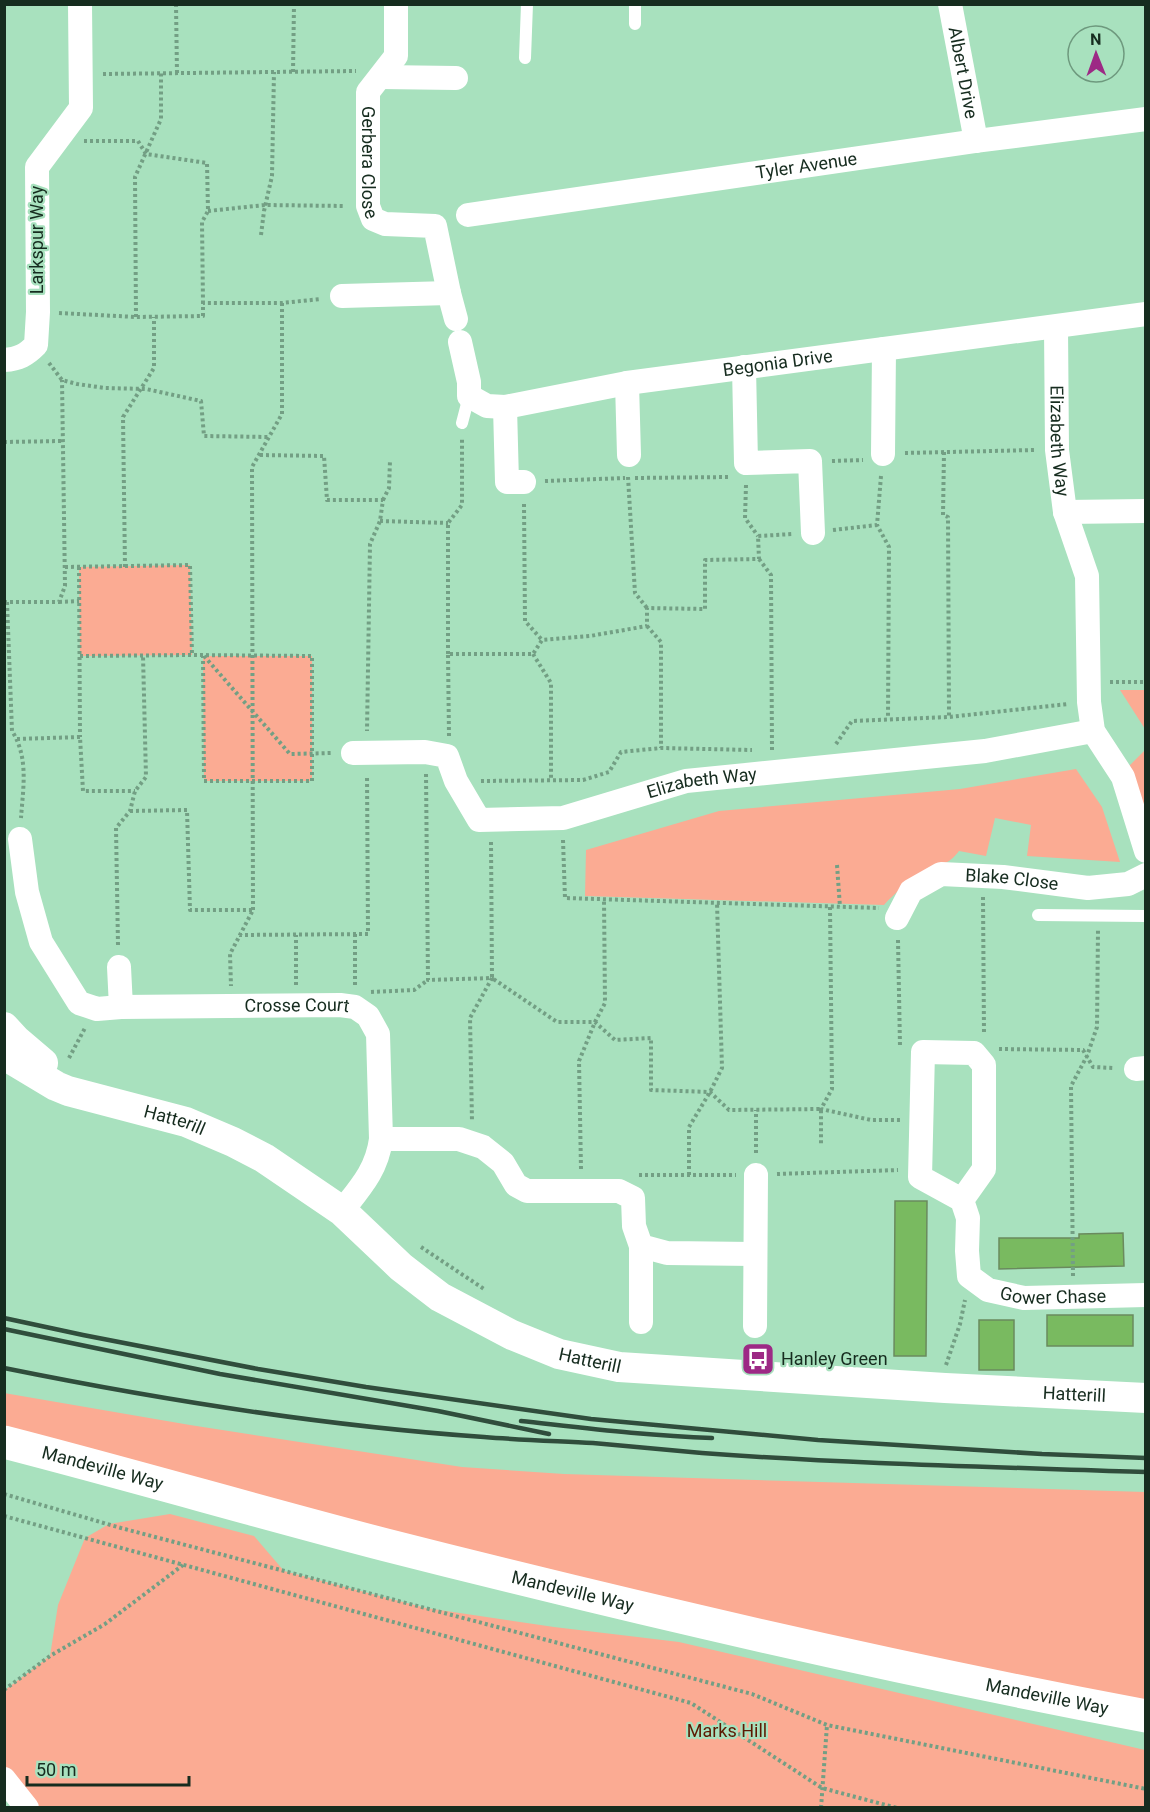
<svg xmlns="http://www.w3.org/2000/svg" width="1150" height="1812" font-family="Roboto,sans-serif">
  <rect width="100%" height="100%" fill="#a8e1be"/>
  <path fill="#fbab93" d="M190,565L192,655L80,656L79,567Z
    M203,656H312V781H204Z
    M1120,690H1145V729Z
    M1145,750V817L1128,767Z
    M1076,769L1102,807L1120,862L1027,856L1031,825L995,818L986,856L959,851C947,867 941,862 926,870C914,876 893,895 884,905L585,896L586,850L719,811L960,789Z
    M4,1393L190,1425L462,1467L564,1474L1145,1492V1716L5,1442Z
    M170,1514L254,1536L284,1571L426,1608L554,1627L679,1642L1145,1750L1146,1807L33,1808L5,1777V1690L50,1656L58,1605L85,1538L109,1524Z"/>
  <path fill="#79ba60" stroke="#6a8a5e" stroke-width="1.5" d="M895,1201H927L926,1356H894Z
    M1123,1233L1124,1266L999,1269V1238H1079V1234Z
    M1047,1315H1133V1346H1047Z
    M979,1320H1014V1370H979Z"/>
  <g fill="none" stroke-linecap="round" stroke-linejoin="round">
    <path stroke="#739f84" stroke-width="4" stroke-dasharray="3 3" stroke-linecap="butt" d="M176,4L177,73
      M293,72L294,4
      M103,74L356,71
      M84,141H138L146,154L207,163L208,211L202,222L203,303
      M208,211L265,205L345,206
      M261,235L264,211L272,176L274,72
      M59,313L136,317L203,316V303H282L321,299
      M136,317L135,177L161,119V72
      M49,363L62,380L77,384L105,388L146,389L201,401L204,436L269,437
      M4,442L62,441
      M944,452L943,515L948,517L949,717
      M905,453L1035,450
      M260,455L324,456L327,500H383L380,521L370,544L367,731
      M832,461L863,460
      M881,476L877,525L889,547L888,718
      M628,477L635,593L647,608
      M635,478L730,477
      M545,481L625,478
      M746,485L745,518L758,536
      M383,500L389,488L390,461
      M524,504L525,621L542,640
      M380,521L448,523
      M833,530L877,525
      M759,559L771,575L772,750
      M65,567L190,565L192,655
      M79,567L80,737
      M125,567L123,417L154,368V317
      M4,602H59L65,586L62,380
      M7,602L12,731C29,758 23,788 21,818
      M59,602L79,601
      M647,626L661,642V748
      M448,654V523L462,505V438
      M533,654L551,683V780
      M80,656L192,655L312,656V781H204L203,656
      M204,656L290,754L332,753
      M1110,682H1146
      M449,736L448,654H533L542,640L590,636L647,626V608L705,609V560L759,559L758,536L793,534
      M17,739L80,737L83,791H135
      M836,744L852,721L949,717L1068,704
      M426,774L428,980L492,978L470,1018L472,1121
      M481,781L583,780L609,772L621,752L661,748L752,750
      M130,811L187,810L190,910H253L230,954L231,986
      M563,840L565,898L879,908
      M491,842L492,978L557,1022H595L615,1040L651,1038V1090L710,1092L729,1110L821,1109V1146
      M837,865L840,907
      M983,897L984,1034
      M830,907L832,1089L821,1109L871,1120H901
      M253,910L252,467L282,414V303
      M355,934V986
      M239,935L368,934L367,775
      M898,940L900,1046
      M118,945L116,828L130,811L135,791L146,777L143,655
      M296,985V935
      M371,992L414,990L428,980
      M999,1049L1083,1050L1093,1067L1114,1068
      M69,1058L85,1028
      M756,1153V1110
      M581,1169L579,1061L595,1022L605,1003L604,899
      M777,1174L898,1170
      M639,1175H736
      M689,1175V1127L710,1092L722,1068L717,903
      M421,1247L484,1289
      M1073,1276L1071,1086L1087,1056L1097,1027L1098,930
      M946,1365L960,1324L965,1300
      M4,1494L121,1528L752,1694L827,1725L1146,1789
      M4,1516L691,1703L822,1788L897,1808
      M4,1690L50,1656L105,1624L183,1565
      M821,1808L827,1725"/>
    <path stroke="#fff" stroke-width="12" d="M635,24V4
      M525,58L527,4
      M462,423L469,396
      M1038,915L1146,916"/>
    <g stroke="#fff" stroke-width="24">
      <path id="s1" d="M396,4V56L368,92V206L373,219L385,224L435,226L449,293L456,319"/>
      <path id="s2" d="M950,4L976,141"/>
      <path d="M381,77L456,78"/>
      <path id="s3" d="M468,215L976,141L1146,119"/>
      <path d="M342,296L449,293"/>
      <path id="s4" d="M1056,327L1057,450L1065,512L1087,576L1089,702L1093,731L1123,777L1146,851"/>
      <path id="s5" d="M460,342L469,382V396L487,406L505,407L627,383L1146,314"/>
      <path d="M4,360C19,359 26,355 36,345L38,312L37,167L81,108L80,4"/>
      <path d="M744,367L746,463L810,461L813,533"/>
      <path d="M627,383L629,455"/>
      <path d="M505,407L507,482H524"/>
      <path d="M883,454L884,349"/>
      <path d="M1065,512L1146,511"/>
      <path id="s6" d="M353,753L425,752L447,756L456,781L479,820L563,818L686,781L985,751L1093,731"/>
      <path d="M20,839L27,892L41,942L79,1003L97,1009L121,1007"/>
      <path id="s7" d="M897,918L911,891L941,874L1003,877L1088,888L1128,884L1146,875"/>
      <path id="s8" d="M119,967L121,1007L340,1005L355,1007L368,1016L378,1034L381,1139C377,1170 360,1188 342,1211"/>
      <path d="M1136,1069L1146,1068"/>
      <path d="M381,1139H459L483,1147L503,1163L516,1185L527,1191H619L633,1198L634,1226L641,1246L667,1253L754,1254"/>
      <path id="s9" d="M962,1200L984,1169V1065L974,1053L923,1052L920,1177L962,1200L968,1218L967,1251L969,1276L988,1290L1024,1298L1146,1295"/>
      <path d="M641,1322V1246"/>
      <path d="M755,1326L756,1175"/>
      <path d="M4,1779L27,1808"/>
    </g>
    <g stroke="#fff" stroke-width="30">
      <path d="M4,1027L16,1040L43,1063"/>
      <path id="s10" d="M4,1055L56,1086L68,1091L186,1122L233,1142L264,1158L342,1211L401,1267L440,1297L512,1335L559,1354L619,1367L945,1388L1146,1398"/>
    </g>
    <path stroke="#fff" stroke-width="33" id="s11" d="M4,1442C132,1475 259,1512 386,1545C637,1609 891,1668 1146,1716"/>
    <path stroke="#304d3c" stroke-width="4.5" d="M4,1318L83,1335L258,1369L366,1387L591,1419L818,1440L1042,1454L1146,1458
      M4,1329L220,1374L438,1411L549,1434
      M4,1368C162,1400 323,1426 484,1437C520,1440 556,1441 593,1443C629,1446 666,1450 702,1453C849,1464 998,1467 1146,1472
      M521,1421C585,1428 648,1436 712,1438"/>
  </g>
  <defs>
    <g id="bus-square" transform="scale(1.725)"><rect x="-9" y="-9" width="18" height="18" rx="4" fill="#9d2985" stroke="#a8e1be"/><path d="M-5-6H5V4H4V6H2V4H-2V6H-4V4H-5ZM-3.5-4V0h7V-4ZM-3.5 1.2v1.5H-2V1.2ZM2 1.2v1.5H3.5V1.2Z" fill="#fff"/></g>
  </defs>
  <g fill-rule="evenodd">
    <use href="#bus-square" x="758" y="1359"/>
  </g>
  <g text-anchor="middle" stroke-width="4.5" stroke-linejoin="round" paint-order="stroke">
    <g font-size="18" fill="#162c1f" stroke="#a8e1be">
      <text dy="6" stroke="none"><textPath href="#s2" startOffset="70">Albert Drive</textPath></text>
      <text dy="6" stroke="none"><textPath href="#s1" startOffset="168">Gerbera Close</textPath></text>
      <text dy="6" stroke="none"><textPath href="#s3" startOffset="342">Tyler Avenue</textPath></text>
      <text transform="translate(37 240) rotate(-90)" y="6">Larkspur Way</text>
      <text dy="6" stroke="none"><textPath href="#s5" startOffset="370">Begonia Drive</textPath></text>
      <text dy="6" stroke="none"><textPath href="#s4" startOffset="114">Elizabeth Way</textPath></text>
      <text dy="6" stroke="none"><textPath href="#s6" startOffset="394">Elizabeth Way</textPath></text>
      <text dy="6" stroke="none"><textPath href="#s7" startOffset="136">Blake Close</textPath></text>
      <text dy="6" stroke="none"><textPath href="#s8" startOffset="216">Crosse Court</textPath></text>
      <text dy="6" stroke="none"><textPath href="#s10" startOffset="184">Hatterill</textPath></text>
      <text dy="6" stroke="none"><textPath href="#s9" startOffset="548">Gower Chase</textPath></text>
      <text dy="6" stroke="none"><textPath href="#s10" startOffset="670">Hatterill</textPath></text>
      <text dy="6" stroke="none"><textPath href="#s10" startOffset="1156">Hatterill</textPath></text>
      <text dy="6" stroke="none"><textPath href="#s11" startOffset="102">Mandeville Way</textPath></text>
      <text dy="6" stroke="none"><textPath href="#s11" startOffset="588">Mandeville Way</textPath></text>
      <text dy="6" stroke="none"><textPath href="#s11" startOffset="1074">Mandeville Way</textPath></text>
    </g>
    <g font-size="18" fill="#162c1f" stroke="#a8e1be" text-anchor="start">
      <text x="781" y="1365">Hanley Green</text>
    </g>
    <g font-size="18" fill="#5c1902" stroke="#a8e1be">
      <text x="727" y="1737">Marks Hill</text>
    </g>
  </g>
  <rect width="1150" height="1812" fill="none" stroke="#162c1f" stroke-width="12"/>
  <g transform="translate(1096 54) rotate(359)"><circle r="28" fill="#a8e1be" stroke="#6e997e" stroke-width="1.5"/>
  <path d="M0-4.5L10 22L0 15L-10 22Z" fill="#9d2985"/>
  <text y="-9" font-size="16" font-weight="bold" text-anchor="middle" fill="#162c1f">N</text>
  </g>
  <path d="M27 1776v9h162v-9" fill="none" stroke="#162c1f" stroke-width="3"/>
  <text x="36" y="1776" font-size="18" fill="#162c1f" stroke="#a8e1be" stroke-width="4.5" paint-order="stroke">50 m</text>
</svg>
